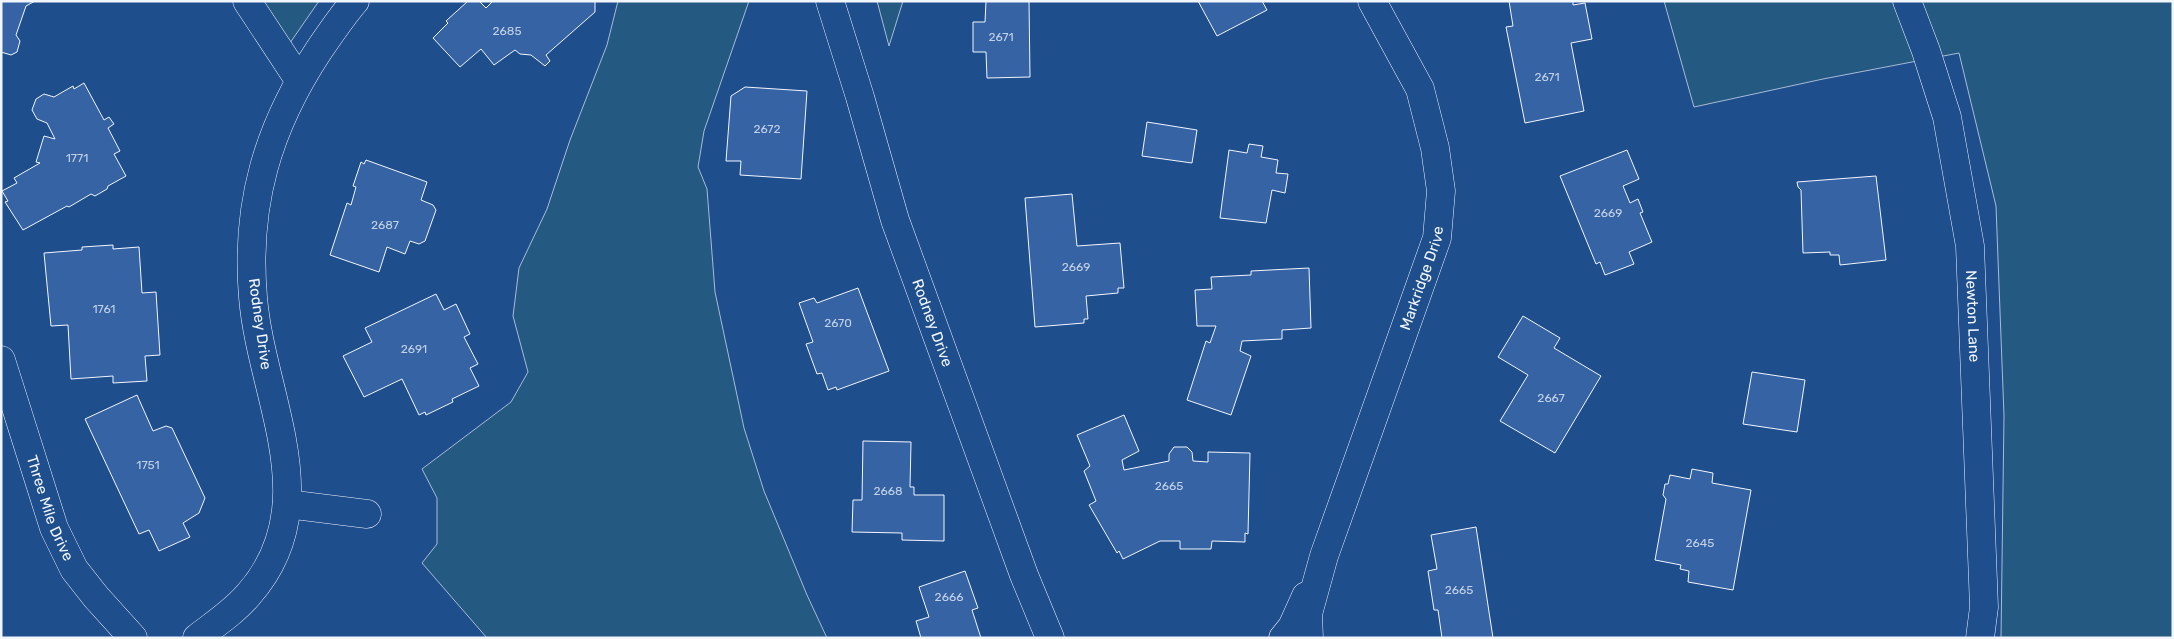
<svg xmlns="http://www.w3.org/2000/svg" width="2174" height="639" font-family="Rubik,sans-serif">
  <rect width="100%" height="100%" fill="#1f4e8c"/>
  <path fill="#245a82" stroke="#a8bbd7" d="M233,1H319L274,66Z
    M618,1H749L704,131L698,167L707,189L715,292L744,428L764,491L807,595L827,638H487L422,563L437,544V498L422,469L511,402L528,372L513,316L519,268L547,209L570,140L607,45Z
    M877,1H903L889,46Z
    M1664,1H2173V638H2001L2004,416L1996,206L1959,53L1823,79L1694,107Z"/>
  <path fill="#3563a3" stroke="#f2f6ff" d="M1,1H35L26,6L16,35L20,41L17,52L11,55L1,52Z
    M468,1H479L486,8L493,1H595V12L546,55L550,61L545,66L531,55L520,54L515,50L494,65L481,49L460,67L433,38L448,23L446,21Z
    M986,1H1029L1030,77L987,78L986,52H973V22H985Z
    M1198,1H1262L1267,10L1217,36Z
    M1509,1H1573V5L1585,3L1592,39L1571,43L1584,111L1525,123L1506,27L1513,26Z
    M84,83L104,120L109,117L114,124L108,128L120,151L114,154L126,176L108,186L107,189L95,196L91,194L69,207L67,206L23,230L5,202L8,201L2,191L17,183L14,178L40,163L36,162L44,136L55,139L47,123L37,119L32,110L36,99L44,94L54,97L73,86L74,89Z
    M745,87L807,91L801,179L740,175L741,161H726L731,96Z
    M1147,122L1197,130L1192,163L1142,156Z
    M1249,144L1263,146L1261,157L1278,160L1276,173L1288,174L1285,193L1272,190L1266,223L1220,218L1229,150L1247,153Z
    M1627,150L1639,179L1623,186L1630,203L1638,199L1643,212L1640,213L1652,242L1629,252L1634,264L1605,275L1600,262L1596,264L1560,176Z
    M366,160L427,182L421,200L433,205L436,210L425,241L419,244L410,241L405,254L387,247L379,272L330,255L347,203L351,205L356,187L353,186L361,162L364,164Z
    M1876,176L1886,260L1840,265L1839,255H1830V252L1803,253L1801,190L1798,187L1797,182Z
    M1072,194L1077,246L1120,243L1124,288H1118V293L1086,296L1088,319H1084V323L1035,327L1025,198Z
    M113,245V249L139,247L142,293L156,292L160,355L145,356L147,381L113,383V376L71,379L68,325L51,326L44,253L82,250V247Z
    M1309,268L1311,328L1282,330V339L1242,341L1240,351L1251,356L1231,415L1187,400L1206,341L1210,343L1216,326H1197L1195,290L1212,289L1211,277L1251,275V271Z
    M858,288L889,371L837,390L836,387L828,390L822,373L817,374L806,344L813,342L799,303L814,298L817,303Z
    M436,294L444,310L456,304L470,334L464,337L478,364L470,368L479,386L452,399L453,402L426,415L425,412L419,415L402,379L364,397L343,356L372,342L365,328Z
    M1523,316L1560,338L1554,348L1601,376L1555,453L1500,421L1528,375L1498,357Z
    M1752,372L1805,380L1797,432L1743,424Z
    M137,395L153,431L166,426L172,428L205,498L199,513L183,523L190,537L159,551L149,530L139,534L85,419Z
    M1124,415L1139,451L1122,460L1124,470L1169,461V454L1174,447H1187L1192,452L1193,461L1208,462V452L1250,453L1248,534L1245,533V542L1212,541L1211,549H1180V541H1160L1123,559L1119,551L1117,553L1089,505L1096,501L1084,471L1090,466L1077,435Z
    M863,441L911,442L910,487H914V495H944V541L902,540V533L852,532L853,500H862Z
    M1692,469L1713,473L1712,483L1751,490L1733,590L1688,582L1689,571L1680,569L1681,565L1655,560L1666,499L1663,495L1665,484H1668L1670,475L1690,479Z
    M1476,527L1493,638H1442L1438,610H1434L1428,571L1437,569L1431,535Z
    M965,571L978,608L972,610L981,638H921L916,621L929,617L919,587Z"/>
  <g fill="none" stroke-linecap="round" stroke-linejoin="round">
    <g stroke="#f2f6ff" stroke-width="29">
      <g id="minor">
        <path d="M247,1L299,80"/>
        <path id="s1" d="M830,1L860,97L895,220L1024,575L1050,638"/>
        <path id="s2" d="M1907,1L1926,51L1947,117L1970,246L1984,607L1980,638"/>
        <path id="s3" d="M1,360L54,528L74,569L96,597L133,638"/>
        <path d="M287,504L367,514"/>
        <path d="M197,638C215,624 235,611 249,594C328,504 261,397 253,297C245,204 268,127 319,50C330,34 342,16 355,1"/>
        <path d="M1283,638L1292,627L1306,596"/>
        <path id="s4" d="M1309,638L1308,614L1324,556L1437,238L1441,191L1435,148L1420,89L1372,1"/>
      </g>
    </g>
    <use href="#minor" stroke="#1f4e8c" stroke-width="28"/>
  </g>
  <g text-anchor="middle" stroke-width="4" stroke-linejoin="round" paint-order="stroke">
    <g font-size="12" fill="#c3d1e8">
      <text x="507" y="35">2685</text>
      <text x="1001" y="41">2671</text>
      <text x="1547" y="81">2671</text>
      <text x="767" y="133">2672</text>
      <text x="77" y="162">1771</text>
      <text x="1608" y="217">2669</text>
      <text x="385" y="229">2687</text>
      <text x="1076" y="271">2669</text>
      <text x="104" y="313">1761</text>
      <text x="838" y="327">2670</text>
      <text x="414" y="353">2691</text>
      <text x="1551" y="402">2667</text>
      <text x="148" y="469">1751</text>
      <text x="1169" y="490">2665</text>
      <text x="888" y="495">2668</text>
      <text x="1700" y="547">2645</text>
      <text x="1459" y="594">2665</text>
      <text x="949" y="601">2666</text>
    </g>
    <g font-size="15" fill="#f2f6ff" stroke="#1f4e8c">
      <text dy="5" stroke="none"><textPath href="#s4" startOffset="379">Markridge Drive</textPath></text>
      <text dy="5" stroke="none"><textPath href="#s2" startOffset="324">Newton Lane</textPath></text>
      <text dy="5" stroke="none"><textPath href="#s1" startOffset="338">Rodney Drive</textPath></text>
      <text transform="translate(260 324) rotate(82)" y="5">Rodney Drive</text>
      <text dy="5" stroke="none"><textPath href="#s3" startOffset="156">Three Mile Drive</textPath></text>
    </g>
  </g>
  <rect width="2174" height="639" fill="none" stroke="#f2f6ff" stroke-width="5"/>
</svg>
